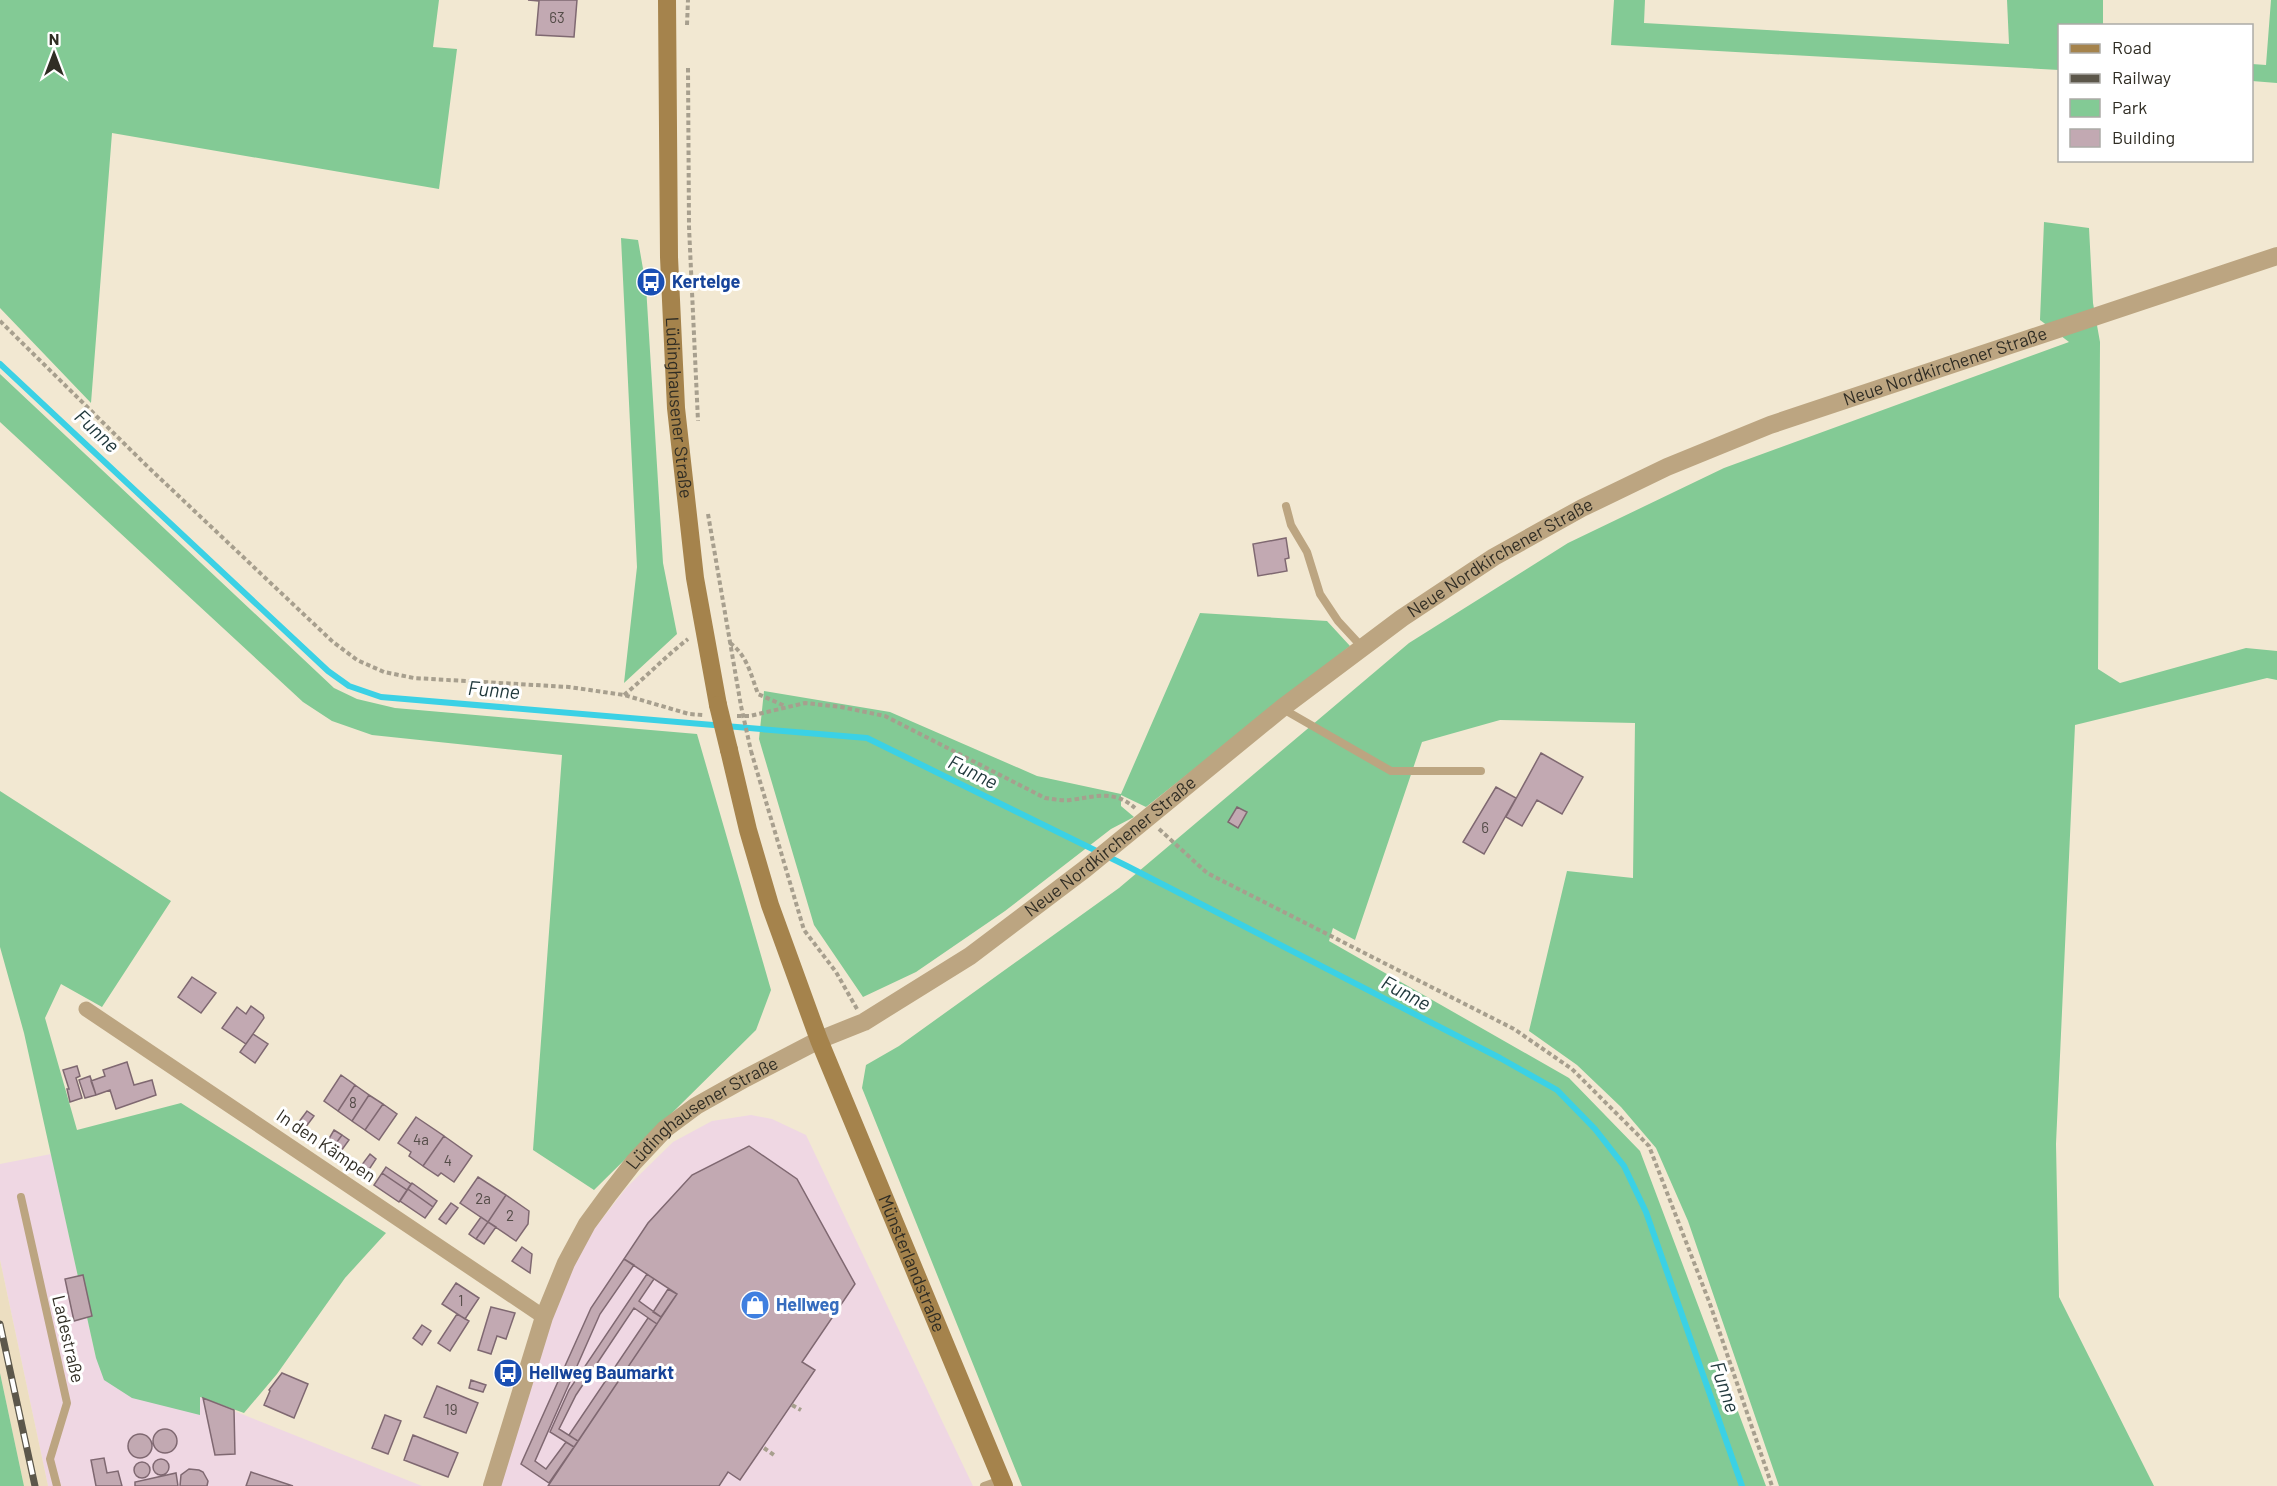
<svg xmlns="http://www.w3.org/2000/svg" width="2277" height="1486" font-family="Barlow,sans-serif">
  <rect width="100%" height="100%" fill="#f2e8d2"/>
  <path fill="#efd7e3" d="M751,1115L772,1119L806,1135L973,1486H490L578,1250L626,1188L673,1142L712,1121Z
    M51,1154L96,1358L200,1414L199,1397L422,1486H48L0,1260V1164Z"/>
  <path fill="#ecdec1" d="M0,1260L48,1486H24L0,1373Z"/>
  <path fill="#83ca95" d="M0,0H439L433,47L457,49L439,189L112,133L91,403L0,308Z
    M1614,0H1645L1644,23L2009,44L2007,0H2103V25L2060,26L2059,70L1611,45Z
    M2271,0H2277V83L2252,81V64L2266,65Z
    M2044,222L2089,228L2093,303L2100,342L2098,669L2120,683L2246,648L2277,651V680L2267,678L2075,725L2056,1144L2059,1297L2154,1486H1779L1688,1221L1656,1148L1621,1107L1577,1065L1529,1031L1567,871L1633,878L1635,723L1500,720L1422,742L1355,940L1333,928L1329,941L1569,1078L1640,1151L1766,1486H1022L862,1088L866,1065L899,1046L1119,888L1409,643L1568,543L1724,468L2069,342L2040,320Z
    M621,238L638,240L646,286L663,563L677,634L624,683L637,567Z
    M0,374L334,688L357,699L395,708L697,734L771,990L756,1030L594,1190L533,1150L562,755L372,735L332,721L303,702L0,422Z
    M1200,613L1327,621L1350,646L1146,807L1121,795V806L1134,817L1111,829L1005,911L916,972L863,997L814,925L759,739L764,691L890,712L1037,776L1121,794Z
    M0,791L171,901L102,1007L61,984L45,1018L77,1130L181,1103L386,1233L345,1278L277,1374L244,1413L200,1397V1415L132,1398L104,1380L96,1358L24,1033L0,947Z
    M0,1373L24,1486H0Z"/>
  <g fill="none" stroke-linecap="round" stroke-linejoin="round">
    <path stroke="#3bd1e5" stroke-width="6" d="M0,364L328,671L349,686L381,697L867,738L1127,866L1500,1058L1557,1090L1595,1129L1624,1166L1646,1212L1742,1486"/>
  </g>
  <path fill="#c2a9b2" stroke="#7f6871" stroke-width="1.5" d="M528,0H577L574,37L536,35L539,1Z
    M1286,538L1289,558L1285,559L1287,571L1258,576L1253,544Z
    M1541,753L1583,777L1562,814L1537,800L1522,826L1506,817Z
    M1496,787L1516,798L1484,854L1463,842Z
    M1237,807L1247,812L1238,828L1228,822Z
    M192,977L216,993L201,1013L178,997Z
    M251,1006L263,1015L264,1018L246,1044L222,1028L237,1007L246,1014Z
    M253,1034L268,1044L255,1063L240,1052Z
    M127,1062L134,1085L152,1080L156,1095L116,1109L110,1090L96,1095L91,1081L105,1076L103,1070Z
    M77,1066L80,1076L76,1078L82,1098L70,1102L67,1089H69L63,1070Z
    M341,1075L355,1085L338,1111L324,1101Z
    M90,1076L96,1095L85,1098L79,1080Z
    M355,1085L369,1095L352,1121L338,1111Z
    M369,1095L383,1104L365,1130L352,1121Z
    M383,1104L397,1114L379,1140L365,1130Z
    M307,1111L314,1116L305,1128L298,1123Z
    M416,1117L444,1136L423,1166L409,1156L411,1152L398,1143Z
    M334,1130L342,1135L334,1146L327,1142Z
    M342,1135L349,1140L341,1151L334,1146Z
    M444,1136L472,1156L454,1182L441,1173L438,1176L423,1166Z
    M749,1146L797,1179L855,1284L802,1362L815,1370L740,1480L728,1472L719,1486H548L677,1294L624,1259L648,1223L692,1175Z
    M370,1154L376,1159L368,1171L361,1166Z
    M386,1167L411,1184L407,1190L382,1173Z
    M382,1173L407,1190L399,1202L374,1185Z
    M478,1177L506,1195L488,1222L460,1203Z
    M412,1183L437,1201L433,1207L408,1189Z
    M408,1189L433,1207L425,1218L400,1201Z
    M506,1195L529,1211L528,1224L516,1241L488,1222Z
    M451,1203L458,1208L446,1224L439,1219Z
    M481,1217L488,1222L476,1239L469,1234Z
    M488,1222L496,1227L484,1244L476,1239Z
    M522,1247L532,1254L530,1273L512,1261Z
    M624,1259L634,1265L600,1314L535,1461L546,1469L566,1442L574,1447L549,1483L521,1464L591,1308Z
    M647,1274L654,1279L639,1301L661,1317L657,1324L634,1308L576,1395L559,1429L578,1441L574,1447L550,1432L569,1390Z
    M83,1275L92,1316L74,1321L65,1279Z
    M456,1283L479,1298L465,1319L442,1304Z
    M668,1289L677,1294L661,1317L653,1312Z
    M491,1307L515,1313L506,1339L497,1336L491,1354L478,1350Z
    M457,1314L469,1321L450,1351L438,1343Z
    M648,1318L657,1324L578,1441L569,1435Z
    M422,1325L431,1331L422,1345L413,1338Z
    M282,1373L308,1384L294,1418L264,1405L270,1391L269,1390Z
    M471,1380L486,1385L483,1392L469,1388Z
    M437,1386L478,1403L466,1433L424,1417Z
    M203,1398L234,1410L235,1454L215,1455Z
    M385,1415L401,1421L388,1454L372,1448Z
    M153 1441a12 12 0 1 1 24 0a12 12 0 1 1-24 0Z
    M128 1446a12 12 0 1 1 24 0a12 12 0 1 1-24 0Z
    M413,1435L458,1453L448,1477L404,1460Z
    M104,1458L107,1473L118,1471L122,1486H96L91,1460Z
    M153 1467a8 8 0 1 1 16 0a8 8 0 1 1-16 0Z
    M134 1470a8 8 0 1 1 16 0a8 8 0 1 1-16 0Z
    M189,1469L199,1470L203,1472L208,1481L207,1486H180L181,1475Z
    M251,1472L293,1486H246Z
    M176,1473L178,1486H135V1482Z"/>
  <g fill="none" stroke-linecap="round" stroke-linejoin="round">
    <path stroke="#a79f8e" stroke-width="4" stroke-dasharray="4.5 3" stroke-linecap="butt" d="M687,25L688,0
      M688,68L689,227L698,421
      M0,321L148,467L333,642L357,660L384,672L414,678L569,687L624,695L689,714L703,715
      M708,514L741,706
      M730,643C747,655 751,675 758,694L785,706
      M624,695C646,677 666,656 688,639
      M737,716H750L805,703L841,707L885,716L1045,798C1053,799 1062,801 1070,800C1095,797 1113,789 1135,808
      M751,751L804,930L836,972L857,1009
      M1159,829L1207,873L1514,1029L1572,1069L1649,1146L1710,1304L1772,1486
      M792,1405L801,1410
      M764,1448L774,1455"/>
    <path stroke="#bca581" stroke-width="8" d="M1286,506L1291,525L1307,552L1320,594L1338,621L1362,647
      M1283,709L1391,771H1481
      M21,1197L67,1403L50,1459L57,1486
      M984,1486L1001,1480"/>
    <path stroke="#bca581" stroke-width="15" d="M86,1009L544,1317"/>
    <path stroke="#bca581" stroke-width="18" id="s1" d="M492,1486L544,1317L566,1263L587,1224L609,1194L634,1162L665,1129L696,1106L746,1078L819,1040L864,1022L970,956L1085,869L1282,708L1402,618L1494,557L1582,508L1667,467L1770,425L2277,256"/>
    <g stroke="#a5834c" stroke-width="18">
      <path id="s2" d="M667,0L669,257L676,408L695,578L718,705"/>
      <path id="s3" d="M729,750L748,830L770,905L819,1040L1004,1486"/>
    </g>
    <g stroke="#5c574b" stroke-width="7">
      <path id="rail" d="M0,1324L35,1486"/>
    </g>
    <use href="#rail" stroke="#fff" stroke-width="4.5" stroke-dasharray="14" stroke-linecap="butt"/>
    <path stroke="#a79f8e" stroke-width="4" stroke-dasharray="4.5 3" stroke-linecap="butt" d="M741,706L751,751"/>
    <path stroke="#a5834c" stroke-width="18" d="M718,705L729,750"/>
  </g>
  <defs>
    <g id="bus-disc" transform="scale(1.5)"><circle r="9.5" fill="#1a4fb4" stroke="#fff"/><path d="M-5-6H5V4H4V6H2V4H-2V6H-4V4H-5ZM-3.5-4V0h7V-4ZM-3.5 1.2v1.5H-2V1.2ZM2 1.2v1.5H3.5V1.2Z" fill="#fff"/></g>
    <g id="shop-disc" transform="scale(1.5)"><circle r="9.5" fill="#3f7fe0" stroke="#fff"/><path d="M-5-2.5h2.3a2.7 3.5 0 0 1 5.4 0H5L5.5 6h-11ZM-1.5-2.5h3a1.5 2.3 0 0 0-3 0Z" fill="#fff"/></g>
  </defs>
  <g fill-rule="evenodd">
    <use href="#bus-disc" x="651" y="282"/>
    <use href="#shop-disc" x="755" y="1305"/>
    <use href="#bus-disc" x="508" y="1373"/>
  </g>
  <g text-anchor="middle" stroke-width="6" stroke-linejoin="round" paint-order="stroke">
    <g font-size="15" fill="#544c48">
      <text x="557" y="23">63</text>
      <text x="1485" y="833">6</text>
      <text x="353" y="1108">8</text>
      <text x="421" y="1145">4a</text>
      <text x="448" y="1166">4</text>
      <text x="483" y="1204">2a</text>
      <text x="510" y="1221">2</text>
      <text x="461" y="1306">1</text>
      <text x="451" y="1415">19</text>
    </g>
    <g font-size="18" font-weight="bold" fill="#164399" stroke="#fff" text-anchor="start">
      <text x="672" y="288">Kertelge</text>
      <text x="529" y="1379">Hellweg Baumarkt</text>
    </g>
    <g font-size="18" fill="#302d24" stroke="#fff">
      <text dy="6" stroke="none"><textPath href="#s1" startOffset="1904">Neue Nordkirchener Straße</textPath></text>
      <text dy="6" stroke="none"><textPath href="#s2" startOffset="408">Lüdinghausener Straße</textPath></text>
      <text dy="6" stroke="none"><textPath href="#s1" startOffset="1418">Neue Nordkirchener Straße</textPath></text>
      <text dy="6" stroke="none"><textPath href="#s1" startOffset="932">Neue Nordkirchener Straße</textPath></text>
      <text dy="6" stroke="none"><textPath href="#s1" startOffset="442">Lüdinghausener Straße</textPath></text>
      <text transform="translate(326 1146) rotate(34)" y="6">In den Kämpen</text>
      <text dy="6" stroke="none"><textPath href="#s3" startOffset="546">Münsterlandstraße</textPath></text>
      <text transform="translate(68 1339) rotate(77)" y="6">Ladestraße</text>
    </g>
    <g font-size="18" font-weight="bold" fill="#366cbe" stroke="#fff" text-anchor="start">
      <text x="776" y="1311">Hellweg</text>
    </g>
    <g font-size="20" font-style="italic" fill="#21393d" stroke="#fff">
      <text transform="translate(97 431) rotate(43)" y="7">Funne</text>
      <text transform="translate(494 690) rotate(5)" y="7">Funne</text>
      <text transform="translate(973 772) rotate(26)" y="7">Funne</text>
      <text transform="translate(1406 993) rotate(28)" y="7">Funne</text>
      <text transform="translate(1725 1387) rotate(71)" y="7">Funne</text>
    </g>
  </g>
  <rect x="2058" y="24" width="195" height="138" fill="#ffffff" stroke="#acaba7" stroke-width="1.5"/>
  <rect x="2070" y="44" width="30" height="9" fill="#a5834c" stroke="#acaba7" stroke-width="1.5"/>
  <text x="2112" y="54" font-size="18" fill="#302d24">Road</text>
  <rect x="2070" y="74" width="30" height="9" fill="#5c574b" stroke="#acaba7" stroke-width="1.5"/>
  <text x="2112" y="84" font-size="18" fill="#302d24">Railway</text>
  <rect x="2070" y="99" width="30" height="18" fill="#83ca95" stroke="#acaba7" stroke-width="1.5"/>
  <text x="2112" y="114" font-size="18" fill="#302d24">Park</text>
  <rect x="2070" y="129" width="30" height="18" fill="#c2a9b2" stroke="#acaba7" stroke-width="1.5"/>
  <text x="2112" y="144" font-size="18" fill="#302d24">Building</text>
  <g transform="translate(54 54)" stroke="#ffffff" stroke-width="4.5" paint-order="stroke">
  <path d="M0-4.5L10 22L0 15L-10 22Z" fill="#302d24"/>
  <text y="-9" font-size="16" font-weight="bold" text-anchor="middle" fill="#302d24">N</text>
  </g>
</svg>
